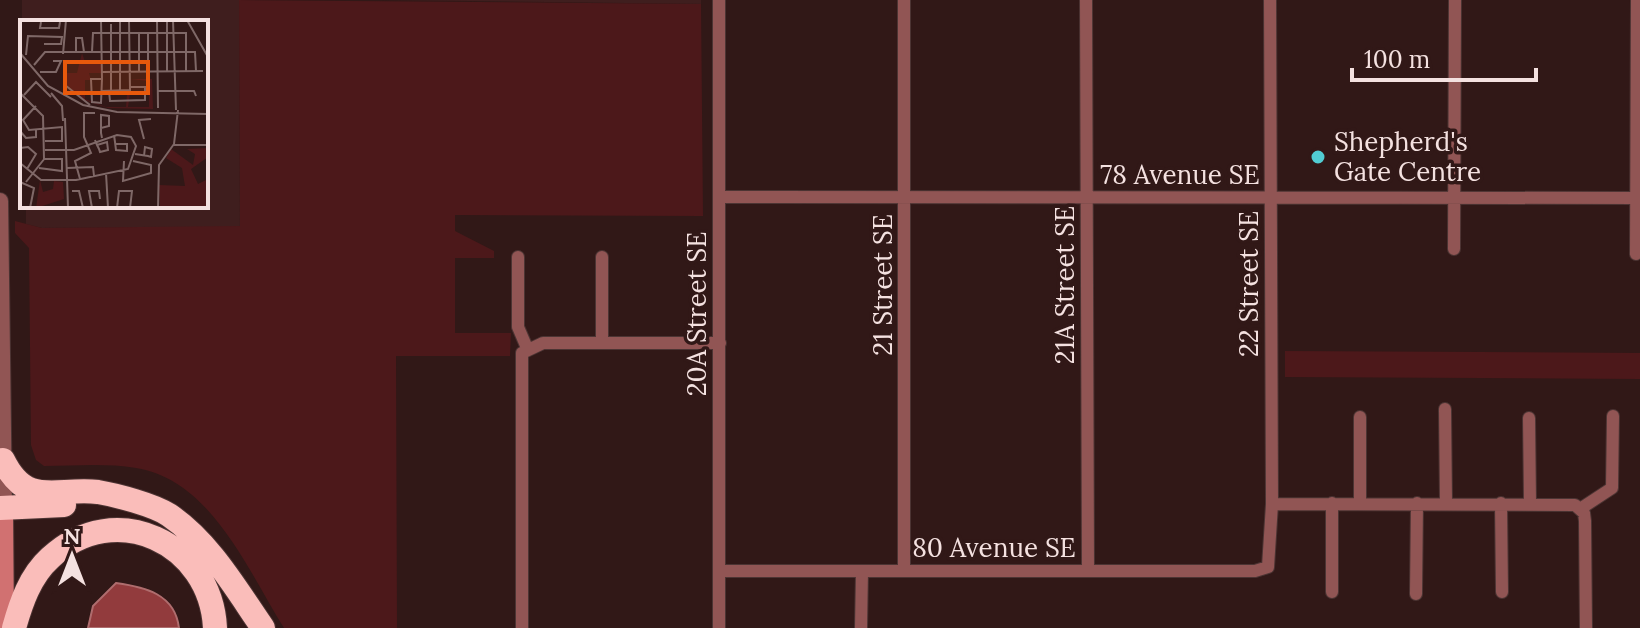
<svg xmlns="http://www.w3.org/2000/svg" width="1640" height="628" font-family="Lora,serif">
  <rect width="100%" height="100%" fill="#311817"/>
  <path fill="#3f1e1e" d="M22,0H239L240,227L42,228L26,224V206H206V22H22Z
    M381,0H701V4Z"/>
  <path fill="#4c181a" d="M239,0L701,4L703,216L455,215V231L494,251V258H455V333H511L510,356H396L397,628H284C247,569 211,480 136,468C106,463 73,466 44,466L36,460L31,445L29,248L15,233V221L42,228L240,226Z
    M1285,351L1640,353V379L1285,377Z"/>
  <path fill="#923b3d" stroke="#af6d6e" stroke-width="2" d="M116,583C145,587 175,594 179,628H88L93,606Z"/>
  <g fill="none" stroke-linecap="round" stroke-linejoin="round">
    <g stroke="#4c3433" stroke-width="14">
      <path id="minor" d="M1086,0L1088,570
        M719,197L1640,198
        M1454,249L1455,0
        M1636,254L1637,0
        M518,257V327L527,348
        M602,257V342
        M1445,409L1446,503
        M1529,418L1530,503
        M1332,503V592
        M1360,503V417
        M1501,503L1502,592
        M1272,504L1575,505L1584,513L1585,521L1586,628
        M1580,509L1612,488L1613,416
        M719,571H1255L1268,567L1272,504L1270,0
        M904,571V0
        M1416,594L1417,503
        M522,628V353L543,343H720
        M719,628V0
        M861,628L862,571"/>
    </g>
    <g stroke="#4c3433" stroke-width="18">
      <path id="tertiary" d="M0,201L4,508"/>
    </g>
    <g stroke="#4c3433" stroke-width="20">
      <path id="secondary" d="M4,508L5,628"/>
    </g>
    <g stroke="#4c3433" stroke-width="26">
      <path id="motorway" d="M3,460C27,509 56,487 98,492C116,495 154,505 169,515C209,542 236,589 263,628
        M0,508L64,505
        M14,628C21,603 30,576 50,558C115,497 211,543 215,628"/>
    </g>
    <use href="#minor" stroke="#915554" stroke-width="12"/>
    <use href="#tertiary" stroke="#915554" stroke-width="16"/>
    <use href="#secondary" stroke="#d17171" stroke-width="18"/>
    <use href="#motorway" stroke="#fabdba" stroke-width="24"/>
  </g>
  <circle fill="#51ccd3" stroke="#311817" stroke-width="3" cx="1318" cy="157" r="8"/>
  <g text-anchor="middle" stroke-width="7" stroke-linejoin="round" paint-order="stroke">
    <g font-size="26" fill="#f4e1e0" stroke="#311817" text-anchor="start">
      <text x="1334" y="151">Shepherd's<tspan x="1334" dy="30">Gate Centre</tspan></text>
    </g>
    <g font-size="26" fill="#f4e1e0" stroke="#311817">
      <text x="1180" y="184">78 Avenue SE</text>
      <text transform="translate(1249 284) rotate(-90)" y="9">22 Street SE</text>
      <text transform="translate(883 285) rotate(-90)" y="9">21 Street SE</text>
      <text transform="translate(1065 285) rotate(-90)" y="9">21A Street SE</text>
      <text transform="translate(697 314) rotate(-90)" y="9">20A Street SE</text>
      <text x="994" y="557">80 Avenue SE</text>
    </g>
  </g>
  <g transform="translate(20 20)">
    <rect width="188" height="188" fill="#311817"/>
    <path d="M62,33L65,42H81V53H69L71,60H65V79L86,87H106L107,74H110L108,87H129V61L110,59H132L133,89L88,88L64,80L47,65L46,53H57ZM188,128V137L171,149L178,164L188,159V188H140L139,165L165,166L162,148L146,138L151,129L173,145L175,134L167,129ZM20,160L23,172L33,169L34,161L43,162L44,179L16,188Z" fill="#4c181a"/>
    <path fill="none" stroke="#7f6867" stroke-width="2" d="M21,0H59M81,0L82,59L81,83L72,82L71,59H82M100,0V71M137,0L138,88M153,0L156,90M167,0L188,37M21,2L20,8H39L40,2M91,4V71M119,13V53M56,32V18H62L64,32M72,32L73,13H166V51M0,33L28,66L63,85L97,92L188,94M43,34L46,0M6,35L8,16L42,17L41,24H24M14,45L25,32H175L176,51M147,51V0M20,52H36L41,41H33M82,52L183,51M128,53V13M45,65L70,85M81,71L110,70L109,0M89,71L90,81L125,80V67H110M138,71H174L176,76M0,73L23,96L24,139M31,73L42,86L43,101M4,75L16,62L31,77M16,86L3,100L9,110L42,107V121H25M45,98L48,188M81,108L89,106V96L81,95V113L82,118M0,111L6,118L16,117V109M94,115L95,122L96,130L107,131V124H95M124,119L119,100L131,99M75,120L77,125L79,129L80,132L88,130L87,122L77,125M153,125H187M0,128L8,127L16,134L7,149M115,134L128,136L131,137L132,129L125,127L124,136M104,141L103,161L131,153V145L113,141M0,143L21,160H56L108,149L116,126L111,117L97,115L54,130H25M19,148L42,151V139H24M47,148L73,147L74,156M86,153L88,188M60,159L55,141L71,133L64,117V93H75M0,162L14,168L10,188M6,162L25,138M52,171H59L63,188M72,188L69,171H79L80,179M97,188L99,171H112L110,188M138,188L139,145L154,124L158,90"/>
    <path fill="#e8590c" fill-opacity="0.15" stroke="#e8590c" stroke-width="4" d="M45,42H128V73H45Z"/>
    <rect width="188" height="188" fill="none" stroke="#f4e1e0" stroke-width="4"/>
  </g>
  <g transform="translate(72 556)" stroke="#311817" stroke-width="6" paint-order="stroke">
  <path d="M0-6L14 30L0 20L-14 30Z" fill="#f4e1e0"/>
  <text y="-12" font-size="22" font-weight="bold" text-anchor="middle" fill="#f4e1e0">N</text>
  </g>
  <path d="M1352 68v12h184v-12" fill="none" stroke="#f4e1e0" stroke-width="4"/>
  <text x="1364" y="68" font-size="24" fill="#f4e1e0" stroke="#311817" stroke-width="6" paint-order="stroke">100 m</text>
</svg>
